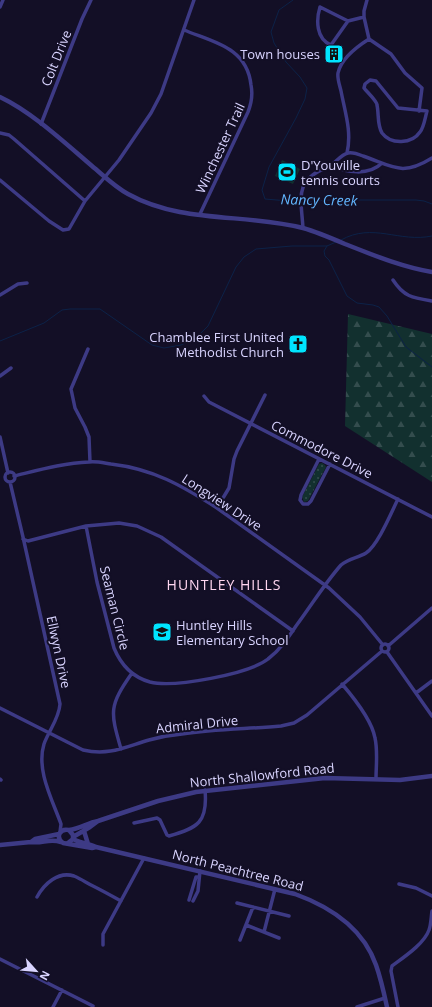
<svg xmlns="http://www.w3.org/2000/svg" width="432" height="1007" font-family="'Open Sans',sans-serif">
  <defs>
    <pattern id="grass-dots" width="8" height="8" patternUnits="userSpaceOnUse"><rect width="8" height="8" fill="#12302f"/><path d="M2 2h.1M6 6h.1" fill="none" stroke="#344d4e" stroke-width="1.8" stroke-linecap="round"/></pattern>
    <pattern id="forest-firs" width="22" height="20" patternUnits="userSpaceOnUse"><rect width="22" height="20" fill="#12302f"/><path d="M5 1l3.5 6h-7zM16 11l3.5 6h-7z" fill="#344d4e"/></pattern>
  </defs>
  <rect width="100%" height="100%" fill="#130f26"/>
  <path fill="url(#grass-dots)" d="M322,463L325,465L326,467L308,501L304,502L302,497L319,464Z"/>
  <path fill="url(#forest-firs)" d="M348,314L432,334V482L345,426Z"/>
  <path fill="#12302f" d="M282,160L300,169L293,184L275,176Z"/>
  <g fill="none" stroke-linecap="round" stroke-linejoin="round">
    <path stroke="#0c2248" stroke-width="1" d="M293,0L279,10L271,32L274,43L286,62L300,77L307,88L305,99L296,118L269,167L262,190L265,199L300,202
      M303,202L330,200H416L424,201L432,204
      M341,240C373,222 399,243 432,236
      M327,246L324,251L325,256L329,260L347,296L357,303L373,305L379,307L387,316L406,347L432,367
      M0,341L44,323L62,310L70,309H100L152,345L164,348L181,345L196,338L208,326L236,267L244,257L256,249L292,246H327L336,242"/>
    <path stroke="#3d3a85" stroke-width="3.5" d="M367,0L364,11V17L369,39
      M0,7L3,0
      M348,21L331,45C316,39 316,20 320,7L348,21L364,17
      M184,30C213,42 247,47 251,85C253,95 252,102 248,112L200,214
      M369,39L391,54L405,73L422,88L419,111
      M370,80L376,81L398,108L427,111C425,118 424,127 420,132C412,144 391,145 382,133C377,125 379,114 377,105C377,101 367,92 364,88L365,84Z
      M41,124L82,19L91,0
      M0,133L9,135L14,139L85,201L69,229L63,230L49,221L0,180
      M347,153C352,132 345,112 341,91C340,86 337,79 338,73C341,58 358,46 369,39
      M331,165C346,173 369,176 382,163
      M85,201L119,160L151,113L161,94L194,0
      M303,228C301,197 294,180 328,167C335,164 340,155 348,153C352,152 358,154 363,156C392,166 402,177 432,158
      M393,280C404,297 413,298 432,301
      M0,295L18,284L27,283
      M88,349L71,389L75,408L85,427L89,437L90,462
      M0,376L11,368
      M204,396L209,402L432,517
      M0,437L8,473
      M319,459L301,495L300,500L303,504H308L311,501L330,464
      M5 477a5 5 0 1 1 10 0a5 5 0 1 1-10 0Z
      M14,476C39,470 64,463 89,462C96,461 104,463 111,464C153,469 181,485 217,508L329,588L360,617L383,645
      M10,482L23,537L60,704C59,719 49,730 44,744C36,770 52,799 61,824L60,832
      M217,508L229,488L234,459L237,451L265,395
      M86,526L97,582L114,648C121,665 132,677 150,682C174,688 249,674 268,659C280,650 288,638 296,626C311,606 325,583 341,565C349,558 358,558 366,553C378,545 391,513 398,499
      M23,539L28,541L86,526L119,523L137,526L161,537L293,631
      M381 648a4 4 0 1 1 8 0a4 4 0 1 1-8 0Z
      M388,646L432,608
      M387,652L432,716
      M342,684C354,698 372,721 375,738C378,751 376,766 376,779
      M416,693L432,681
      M0,708L83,750C109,756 125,747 149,740C160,737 171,735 182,734C215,729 248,729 281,726L294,723L307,715L382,651
      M121,749C110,711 109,706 132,673
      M0,779L1,780
      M134,823L157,818L160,820L167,835L169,836C198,828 208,822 205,790
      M399,884L416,888L432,896
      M37,897C44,884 58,871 74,876C81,879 87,883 93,886C103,891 112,896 121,901
      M189,900L196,877H199
      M193,901L198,891L200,871
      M237,903L289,916
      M246,925L279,938
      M264,932L275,889
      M240,940L253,907
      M103,945V934L144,858
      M0,959L93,1006
      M53,1007L62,990
      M357,1007L385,998
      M398,1007L391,971L392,966C404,957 424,944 429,930C431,925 431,918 432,911"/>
    <path stroke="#3d3a85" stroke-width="4.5" d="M0,97C32,112 65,143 92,166C104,176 115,187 128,194C182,224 245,213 303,228C317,232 331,238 345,244C373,255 402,267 432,272
      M69,830C80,829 87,823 98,821L158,801L196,792L325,778L400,780L432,776
      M84,831L88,844
      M73,837L90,827L98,821
      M73,839C80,843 88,843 96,847L295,894C331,907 363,928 376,965C381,979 384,993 387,1007
      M31,842L35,839L59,834
      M68,843L73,839V835L69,830C60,828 55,837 63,843L92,848L96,847
      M0,845L31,842C42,844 49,838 61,842"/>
  </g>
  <defs>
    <g id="building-square" transform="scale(1)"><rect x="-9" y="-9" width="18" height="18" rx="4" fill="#00e5ff" stroke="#130f26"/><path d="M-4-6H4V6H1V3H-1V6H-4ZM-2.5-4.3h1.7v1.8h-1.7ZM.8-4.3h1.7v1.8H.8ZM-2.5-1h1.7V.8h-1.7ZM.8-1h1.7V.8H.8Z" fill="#111"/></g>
    <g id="stadium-square" transform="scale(1)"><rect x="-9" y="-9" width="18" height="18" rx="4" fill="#00e5ff" stroke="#130f26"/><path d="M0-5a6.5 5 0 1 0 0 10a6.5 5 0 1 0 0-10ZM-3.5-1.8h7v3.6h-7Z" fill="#111"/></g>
    <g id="church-square" transform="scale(1)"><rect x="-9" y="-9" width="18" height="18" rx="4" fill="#00e5ff" stroke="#130f26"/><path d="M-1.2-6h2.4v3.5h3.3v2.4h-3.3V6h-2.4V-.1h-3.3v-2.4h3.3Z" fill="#111"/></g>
    <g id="school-square" transform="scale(1)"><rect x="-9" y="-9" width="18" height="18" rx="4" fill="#00e5ff" stroke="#130f26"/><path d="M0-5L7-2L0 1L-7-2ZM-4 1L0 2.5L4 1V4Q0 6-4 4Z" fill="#111"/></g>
  </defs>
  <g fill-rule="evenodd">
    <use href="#building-square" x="334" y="54"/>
    <use href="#stadium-square" x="287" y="172"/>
    <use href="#church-square" x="298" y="344"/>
    <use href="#school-square" x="162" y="632"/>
  </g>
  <g text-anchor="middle" stroke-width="4" stroke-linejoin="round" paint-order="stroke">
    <g font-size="13" fill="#d9d4ff" stroke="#130f26" text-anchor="end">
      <text x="320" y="59">Town houses</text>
      <text x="301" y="170" text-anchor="start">D'Youville<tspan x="301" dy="15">tennis courts</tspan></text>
      <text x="284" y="342">Chamblee First United<tspan x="284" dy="15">Methodist Church</tspan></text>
      <text x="176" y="630" text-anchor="start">Huntley Hills<tspan x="176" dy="15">Elementary School</tspan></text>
    </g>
    <g font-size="13" fill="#d9d4ff" stroke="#130f26">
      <text transform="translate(56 58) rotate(-68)" y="5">Colt Drive</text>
      <text transform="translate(220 148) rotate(-65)" y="5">Winchester Trail</text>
      <text transform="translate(322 449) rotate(27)" y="5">Commodore Drive</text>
      <text transform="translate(222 502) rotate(33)" y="5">Longview Drive</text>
      <text transform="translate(115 608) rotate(76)" y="5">Seaman Circle</text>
      <text transform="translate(59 652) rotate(78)" y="5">Ellwyn Drive</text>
      <text transform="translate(197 724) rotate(-6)" y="5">Admiral Drive</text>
      <text transform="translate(262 775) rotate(-6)" y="5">North Shallowford Road</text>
      <text transform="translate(238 870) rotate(14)" y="5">North Peachtree Road</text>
    </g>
    <g font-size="14" font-style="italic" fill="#62b6ff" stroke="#130f26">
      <text transform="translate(319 200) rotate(1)" y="5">Nancy Creek</text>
    </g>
    <g font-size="14" letter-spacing="1" fill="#ffd6f0" stroke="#130f26">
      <text x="224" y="590">HUNTLEY HILLS</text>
    </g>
  </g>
  <g transform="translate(36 971) rotate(117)" stroke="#130f26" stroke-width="3" paint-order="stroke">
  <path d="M0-3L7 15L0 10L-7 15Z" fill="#d9d4ff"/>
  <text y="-6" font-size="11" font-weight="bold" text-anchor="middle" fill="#d9d4ff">N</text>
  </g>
</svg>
